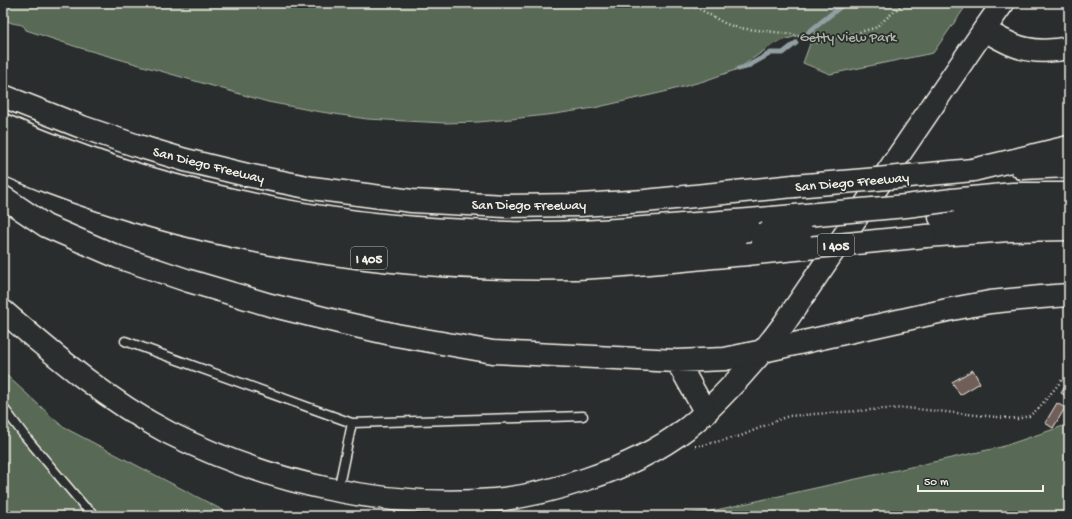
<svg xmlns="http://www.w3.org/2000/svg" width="1072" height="519" font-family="'Gochi Hand',sans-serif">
  <rect width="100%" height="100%" fill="#2a2d2e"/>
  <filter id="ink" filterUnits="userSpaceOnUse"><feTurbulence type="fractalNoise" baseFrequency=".025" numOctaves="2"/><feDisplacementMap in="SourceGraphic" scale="8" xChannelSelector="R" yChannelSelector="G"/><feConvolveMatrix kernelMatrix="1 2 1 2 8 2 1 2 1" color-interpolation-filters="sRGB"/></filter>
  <g filter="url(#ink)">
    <path fill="#596b54" stroke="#a6ae9e" d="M3,3H968L933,53L830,74L803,63L815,30L775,43L738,69L704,81L664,92L594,108L555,114L511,119L479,122L445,123L367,119L315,111L268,102L77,47L26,30C23,23 19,25 12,23C9,22 6,20 3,19Z
      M3,372L63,427L234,516H3Z
      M1069,424V516H651L707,512L1001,447Z"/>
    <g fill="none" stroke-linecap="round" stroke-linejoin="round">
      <path stroke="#929fa3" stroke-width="5" d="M809,32L845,3
        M738,69L746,67L771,53H783L796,43"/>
    </g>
    <path fill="#705f58" stroke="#f4f1e8" d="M973,370L980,383L960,395L952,382Z
      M1069,380V398L1061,393Z
      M1057,403L1065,408L1053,428L1045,423Z"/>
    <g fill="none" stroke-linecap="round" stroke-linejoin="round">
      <g stroke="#f4f1e8" stroke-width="11">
        <path id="lane" d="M125,341L352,423
          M3,407L24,435L84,506L96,516
          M338,490L352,423L583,416"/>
      </g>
      <g stroke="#f4f1e8" stroke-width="25">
        <path id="secondary" d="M3,311C55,356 108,401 169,433C269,483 383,509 495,500C526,497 557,489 587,479C623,467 656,452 686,429C698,420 709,409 719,399C743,375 764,351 784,324L984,30L1003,3"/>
      </g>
      <g stroke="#f4f1e8" stroke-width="25">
        <path id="highway" d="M984,30C993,35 1002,40 1011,44C1029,52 1050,52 1069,48
          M3,96L82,127L135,145L185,160L247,175L312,188L412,201L505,206L580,205L645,201L794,186
          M3,125C150,189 309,225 469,231C492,232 514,234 536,233C615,232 694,224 772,218
          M3,144L30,156L87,176L189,207L281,226L377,240L495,250L555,251L663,244L760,235
          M3,163C18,169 33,176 49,182C216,245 397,272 576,268C633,266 690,259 747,254
          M1022,168L1069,166
          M973,170L1069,147
          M3,197L46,226L118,257L189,281L270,305L343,323L396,335L493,352L677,361L725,359L763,351L952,309L990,302L1041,297L1069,295
          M952,200L1013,194H1069
          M940,217L1069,209
          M926,236L1009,230L1069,229
          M677,361L706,413"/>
      </g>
      <path stroke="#f4f1e8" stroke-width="2.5" stroke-dasharray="1 3" stroke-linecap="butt" d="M689,3L726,24L739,28L792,34L816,43L875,28L904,3
        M695,446H699L741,436L780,419L789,416L815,414L884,409L906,408L1017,419L1029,416L1038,409L1062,380"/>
      <use href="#lane" stroke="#2a2d2e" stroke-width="8"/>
      <use href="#secondary" stroke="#2a2d2e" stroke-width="22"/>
      <use href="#highway" stroke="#2a2d2e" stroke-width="22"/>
      <g stroke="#f4f1e8" stroke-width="25" stroke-linecap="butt">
        <path id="highway-bridge" d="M794,186L866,180L973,170
          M772,218L906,206L952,200
          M760,235L801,231
          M747,254L926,236"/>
      </g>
      <use href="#highway-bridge" stroke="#2a2d2e" stroke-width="22"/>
    </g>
  </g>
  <g text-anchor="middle" stroke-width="3.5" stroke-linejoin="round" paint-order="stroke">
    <g fill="#2a2d2e" stroke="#b7b6b0" stroke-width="1">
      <rect x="818" y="234" width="36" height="22" rx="3"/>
      <rect x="351" y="247" width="36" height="22" rx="3"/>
    </g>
    <g font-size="13" font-weight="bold" fill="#f4f1e8">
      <text x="836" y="250">I 405</text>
      <text x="369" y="263">I 405</text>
    </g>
    <g font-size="14" fill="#aeb5a5" stroke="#2a2d2e">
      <text x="848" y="41">Getty View Park</text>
    </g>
    <g font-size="14" fill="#f4f1e8" stroke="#2a2d2e">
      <text transform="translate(209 164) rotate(14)" y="5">San Diego Freeway</text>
      <text transform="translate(852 181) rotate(-5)" y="5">San Diego Freeway</text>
      <text x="529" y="209">San Diego Freeway</text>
    </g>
  </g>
  <rect width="1072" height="519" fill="none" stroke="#2a2d2e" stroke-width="16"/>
  <rect x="8" y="8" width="1056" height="503" fill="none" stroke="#f4f1e8" stroke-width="1.5" filter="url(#ink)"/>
  <path d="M918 485v6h125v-6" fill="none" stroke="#f4f1e8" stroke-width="2"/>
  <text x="924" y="485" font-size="12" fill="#f4f1e8" stroke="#2a2d2e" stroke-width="3" paint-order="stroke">50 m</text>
</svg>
